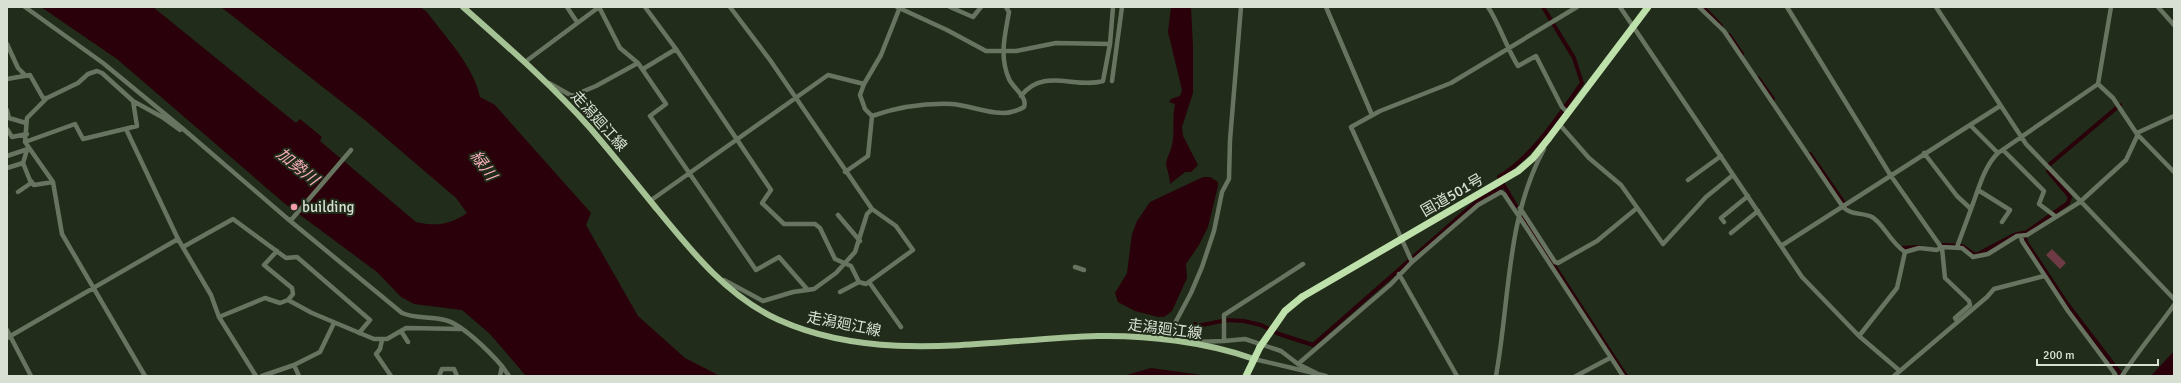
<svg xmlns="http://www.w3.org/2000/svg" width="2181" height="383" font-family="Signika,'Noto Sans JP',sans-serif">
  <rect width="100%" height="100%" fill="#212c1a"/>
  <path fill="#6d3a45" d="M2052,249L2066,263L2060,269L2046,255Z"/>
  <path fill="#2a000a" d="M41,7H153L296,123L300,119L322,137L320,141L416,222C436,227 451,224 467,213L456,198L366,121L221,7H420L427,12C446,38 473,65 480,97L495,105L591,213L586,225L638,316L685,358L720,376H526L490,334L462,310L414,304L401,297L377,272L284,203L117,59Z
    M1171,7H1191L1193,47V93L1182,127L1183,136L1198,165L1191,172H1185L1170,184C1170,177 1166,167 1166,163C1167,157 1171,151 1172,145C1175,131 1172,118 1175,104L1169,102L1171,99L1180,96L1182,90L1168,32Z
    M1203,177H1210L1218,182V186L1208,227L1199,245L1186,264L1187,278L1172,311L1164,317H1158L1135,311L1118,302L1115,293L1127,273L1132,234L1137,221L1150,202Z
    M2174,351V376H2151Z
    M1151,368L1209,376H1123Z"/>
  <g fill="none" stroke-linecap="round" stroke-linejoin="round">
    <path stroke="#2a000a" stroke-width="4" d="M1703,7L1721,26
      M1729,35L1742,54
      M1758,78L1773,99
      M1810,154L1846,206
      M2050,164L2120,105
      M1516,206L1499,177C1535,154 1557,118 1582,83L1574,58L1543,7
      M1522,216L1626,376
      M2024,233L2026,242L2068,305L2120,373
      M1943,245L1962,246L1975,255L1978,254L2014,235L2027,232L2068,203L2070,197L2048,171
      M1901,248L1920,247
      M1195,324L1197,326L1227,320L1244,321L1261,325L1279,334L1313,345L1476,202L1504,186"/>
    <path stroke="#67745f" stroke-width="4.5" d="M25,7L103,63L182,128
      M567,7L577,22
      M599,7L620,48L638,63L666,104L650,116L756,270L779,257L807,289
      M645,7L676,49L771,190L762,203L784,224H815L820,228L835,259L851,266L859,282L866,284L913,250L896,226L872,209L770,60L730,7
      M897,7L947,30L986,51H1016L1056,43L1110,44
      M950,7L973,17L981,7
      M1326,7L1372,115
      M1488,7C1500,25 1506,47 1518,66L1536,56L1562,107L1567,112
      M1620,7L1802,277L1859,336L1900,371
      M1699,7L1724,31L1843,207C1852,216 1862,212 1872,217C1883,223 1890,242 1905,252
      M1787,7L1891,176L1941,247L1962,248L1973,257L1988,254L2017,236L2027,235L2080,202L2126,160L2139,132L2174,116
      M1936,7L2026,144L2174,299
      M2158,7L2174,25
      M7,44L18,68L25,75
      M525,62L599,7
      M643,69L676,49
      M7,79L30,75L43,98H47
      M1112,81L1122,7
      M549,83L572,96L596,86L638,63
      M2098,84L2113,98L2137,134L2174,172
      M1021,96C1043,67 1075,89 1103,81L1110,44L1113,7
      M7,110L9,118L26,123
      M872,116C898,107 924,103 952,104C977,106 1001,121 1024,107C1028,97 1013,88 1009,79C999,56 1005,35 1009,12L1006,7
      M872,116L865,109L860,95L864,84L881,55L900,7
      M1560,125L1589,158L1621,185L1663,244L1706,197L1733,175
      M1970,125L2000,106
      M7,129L12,137L27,134
      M126,129L178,239L211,295L219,317L256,376
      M25,142L75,124L83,139L137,126L133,101
      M2003,150L2044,191L2039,204L2055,216
      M1924,153L1957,196L1971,209C1978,191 1984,166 1998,153
      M7,156L28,149
      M7,168L23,163L27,150
      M845,172L868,156L872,116
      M30,180L34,185L53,182
      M1688,180L1721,156
      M1978,190L2010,210L2002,222
      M18,192L31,183L23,163
      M650,201L828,75L864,84
      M1520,208L1555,262L1558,263L1597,241L1637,208
      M838,215L860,241
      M289,220L402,313C416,319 430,316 445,320C463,324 499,360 509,376
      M1724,222L1721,218L1748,196
      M1731,233L1758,211
      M2021,236L2022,241L2068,311L2115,374L2114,376
      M1781,246L1970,125L1998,153L2098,84L2111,7
      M183,247L233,219L286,258L297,257L370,320L359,333
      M1957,247L1971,209
      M1942,248L1945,278L1969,301L1970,305L1955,318L1957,321
      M277,251L264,265L292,288L293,294L288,300
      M1412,262L1351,127L1380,111L1451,83L1577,7
      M1303,264L1224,315V341L1245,339L1281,351L1298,364L1318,374
      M1075,267L1084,270
      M1399,274L1457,376
      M724,280L763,301L793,292L814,289L836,273L855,252L867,214L872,209
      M869,282L901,327
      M840,292L859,282
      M219,317L265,298L280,303L288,300L312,313L374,339H387L406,328L460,329
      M7,330L31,376
      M401,331L408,342
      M1859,336L1897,288L1905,252L1919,248L1937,250L1941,247
      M7,338L178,239
      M382,340L380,349L376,354L391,376
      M1166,340L1191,293L1202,267L1214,231L1222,192L1229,179L1230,140L1241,7
      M1194,342L1224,341
      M1254,359L1326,376
      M1298,364L1391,284L1412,262L1478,205L1501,192L1504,194L1518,215L1623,376
      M294,365L299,376
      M145,376L62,234L53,182L25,142L27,118L47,98L78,83L88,74L97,71L102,73L133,101L162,117L180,130L182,128L289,220L292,219L351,150
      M262,376L294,365L320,352L334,323
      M439,376L442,369H454L457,376
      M500,376L502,366
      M1496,376C1510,299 1506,219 1544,149
      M1576,376L1610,358
      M1894,376L1987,297L1994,289L2044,276
      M2122,376C2138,351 2157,329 2174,305"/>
    <path stroke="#a5c295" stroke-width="6" d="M463,7C507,46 552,85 591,129C613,155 635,182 656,208C691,251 728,297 779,320C879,365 993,339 1098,336C1147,335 1207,342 1254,359"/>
    <path stroke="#bee0aa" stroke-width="7" d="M1302,297L1518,171L1533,158L1549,138L1648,7
      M1246,376L1260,347"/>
    <path stroke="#bee0aa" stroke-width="7" d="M1260,347L1285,311L1302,297"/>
  </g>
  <circle fill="#f39aab" stroke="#212c1a" stroke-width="1.5" cx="294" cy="207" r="4"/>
  <g text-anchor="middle" stroke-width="4" stroke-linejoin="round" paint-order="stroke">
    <g font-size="15" fill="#d8e0d4" stroke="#212c1a">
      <text transform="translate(599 121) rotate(48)" y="5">走潟廻江線</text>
      <text transform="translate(1452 195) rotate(-30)" y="5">国道501号</text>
      <text transform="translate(844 324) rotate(11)" y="5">走潟廻江線</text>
      <text transform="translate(1165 329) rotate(7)" y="5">走潟廻江線</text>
    </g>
    <g font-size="15" fill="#d8e0d4" stroke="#212c1a" text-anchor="start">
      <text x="302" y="212">building</text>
    </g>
    <g font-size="16" font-style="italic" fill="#f9aebc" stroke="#212c1a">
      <text transform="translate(484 165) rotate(54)" y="6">緑川</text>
      <text transform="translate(298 166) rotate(39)" y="6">加勢川</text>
    </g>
  </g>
  <rect width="2181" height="383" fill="none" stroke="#d8e0d4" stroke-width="16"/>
  <path d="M2037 359v6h121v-6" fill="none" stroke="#d8e0d4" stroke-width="2"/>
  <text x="2043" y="359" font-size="12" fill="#d8e0d4" stroke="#212c1a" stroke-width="3" paint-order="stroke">200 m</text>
</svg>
